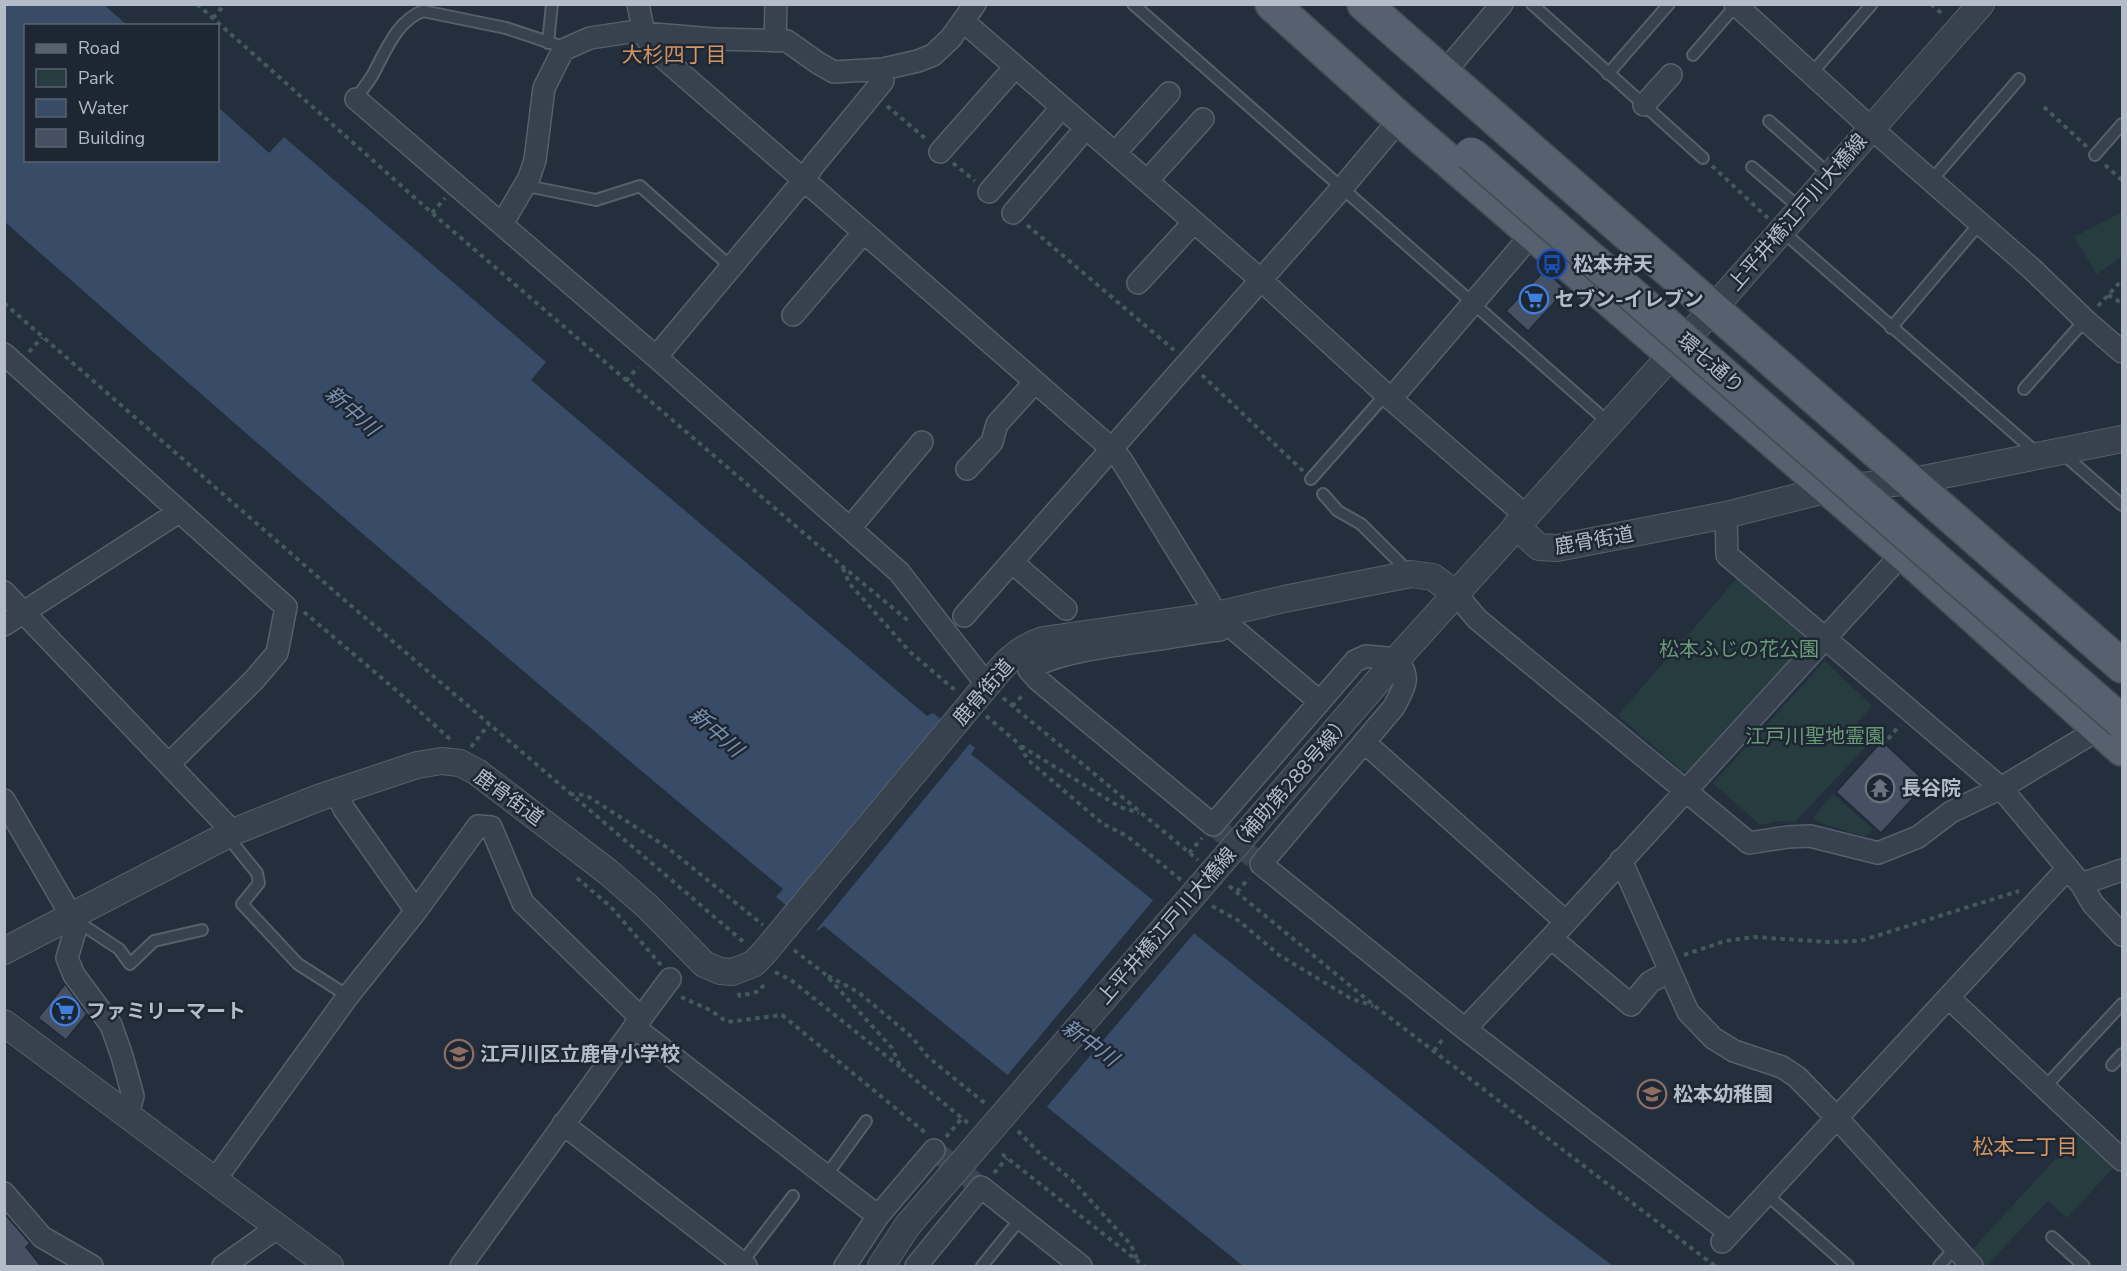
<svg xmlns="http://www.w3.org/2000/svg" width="2127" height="1271" font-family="'Nunito Sans','Noto Sans JP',sans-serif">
  <rect width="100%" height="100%" fill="#242f3e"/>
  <path fill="#263c3f" d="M2122,212V257L2097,274L2074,237Z
    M1739,576L1807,633L1810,643L1693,770L1683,772L1618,715Z
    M1825,661L1872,706L1857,723L1874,738L1795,822L1777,821L1760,825L1713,783Z
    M1833,794L1873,829L1865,837L1818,822L1813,817Z
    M2080,1132L2116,1165L2067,1218L2048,1201L1986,1266H1977L1971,1251Z"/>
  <path fill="#394c67" d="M5,5H104L127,25L26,26V160H218V107L269,153L284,137L546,362L531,380L927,716L933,713L975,748L971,754L1537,1209L1613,1266H1243L824,926L817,931L776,897L783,889C520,671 261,448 5,222Z"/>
  <path fill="#242f3e" d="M945,720L972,741L814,933L788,911Z
    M1155,898L1196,931L1045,1109L1006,1077Z"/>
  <path fill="#455162" stroke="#1f2835" stroke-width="1.5" d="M1545,270L1566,290L1528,331L1506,311Z
    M1882,741L1927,783L1881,833L1836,792Z
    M65,984L87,1014L66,1040L38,1018Z
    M4,1213L30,1243L26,1247L41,1266H4Z"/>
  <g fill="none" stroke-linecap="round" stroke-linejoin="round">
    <path stroke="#3a4453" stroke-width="21" stroke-dasharray="21 10" stroke-linecap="butt" d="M1213,825L1261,864
      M934,1150L981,1187"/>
    <g stroke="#565f6c" stroke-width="14">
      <path id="service" d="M1133,4L1609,423
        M1532,4L1703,158
        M548,43L552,4
        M1693,55L1737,4
        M1608,74L1669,4
        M1811,74L1872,4
        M356,99C361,91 367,84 372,76C385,53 396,21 423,11L506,28L566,48
        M1769,121L1830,175
        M2095,155L2122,124
        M1752,167L1801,209
        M1931,181L2019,79
        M526,183L532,187L596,200L640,186L731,267
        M1782,231L2030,447L2032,456
        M1891,328L1980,223
        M2024,389L2085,320
        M2067,451L2070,460L2122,505
        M1311,479L1386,394
        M1323,494L1338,511L1361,524L1409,572
        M227,836L257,873L259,883L242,904L298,964L348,996
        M75,920L119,949L130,964L154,941L202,930
        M2112,1065L2122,1054
        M2045,1087L2122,1004
        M826,1176L866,1121
        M1766,1194L1848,1266
        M2052,1237L2084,1266
        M741,1264L793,1196
        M982,1266L1021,1218
        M1939,1266L1956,1247"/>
    </g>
    <g stroke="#565f6c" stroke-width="24">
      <path id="minor" d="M638,4L644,33L653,49L804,180L656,357
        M1735,4L1871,128L2031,268L2085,320L2122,352
        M963,21L1261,280L1391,399L1526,516
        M775,41L776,4
        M883,69V81L813,166L804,180L1112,449L1122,461L1217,615L1319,701
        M1443,74L1502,4
        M356,99L656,357L899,572L987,685
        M1644,105L1671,75
        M940,152L1015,67
        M1115,153L1169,93
        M1147,181L1203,119
        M989,192L1062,107
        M1013,213L1086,128
        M502,224L529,178L535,160L544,88L563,50L590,38L630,32L714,39L787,41L818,63L834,72L883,69L918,61L933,55L951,38L975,4
        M1138,283L1194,222
        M793,315L864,232
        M4,354L286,607L277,653L254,680L169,764
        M1391,399L1533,233
        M967,469L992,442L997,424L1035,382
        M1726,515L1727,555L2001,788L2081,884L2093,904L2122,935
        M850,528L922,442
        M1012,562L1066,609
        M4,592L233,832
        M1456,594L1477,619L1749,843L1788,837L1810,836L1878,853L1918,837L1951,812L2001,788L2109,723
        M964,616L1342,188L1400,119
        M1228,624L1220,630C1200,632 1180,636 1160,639C1127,644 1055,651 1029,670L1038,680L1213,825L1355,661L1366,656L1397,659C1412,679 1404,687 1394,707L1261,864L1455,1021L1730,1233
        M4,625L179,512
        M1364,742L1566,922
        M336,792L344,809L416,911
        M4,800L72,917L75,931L67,958L74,975L111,1025L122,1056L133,1096L128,1114
        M1621,860L1688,1012L1713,1038L1734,1051L1782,1067L1797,1077L1837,1118L1972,1266
        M2081,884L2122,870
        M1551,938L1631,1005L1650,982L1669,972
        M1949,998L2122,1160
        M641,1018L670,979
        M634,1027L878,1216
        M1465,1029L1566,922L1903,553
        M563,1124L746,1266
        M214,1181L348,996L416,911L478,826L491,827L523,903L641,1018L461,1266
        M4,1193L42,1237L92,1266
        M1722,1242L2068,868
        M223,1266L277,1228
        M845,1266L878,1216L934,1150
        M916,1266L981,1187L1081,1266"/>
    </g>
    <g stroke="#565f6c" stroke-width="28">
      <path id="tertiary" d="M1516,526L1539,547L1557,548L1726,515L1829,489L1913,481L2122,439
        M976,698C998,673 1010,651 1043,640L1217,615L1284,599L1411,574L1433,577L1456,594
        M1212,873L1397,659L1712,310L1981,4
        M4,951L233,832L318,798L417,765L442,761L460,763L477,772L608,872L648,907L704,964L720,971L732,972L753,964L763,954
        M4,1023L330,1266
        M881,1266L908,1225L948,1179"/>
    </g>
    <g stroke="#414a57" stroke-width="36">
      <path id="primary" d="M1272,4L1400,119L1903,553L2122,749
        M1364,4C1616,226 1871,444 2122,666"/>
    </g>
    <path stroke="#44595c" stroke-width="4" stroke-dasharray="4.5 4.5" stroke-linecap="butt" d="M197,4L432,213L842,566L911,623
      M1931,4L1943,15
      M213,18L225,4
      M887,106L927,140
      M2044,107L2087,147
      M953,163L975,181
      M2105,165L2122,180
      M1712,166L1768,218
      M432,213L445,198
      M1027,225L1174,350
      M2108,295L2122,303
      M4,303L334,591L746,944
      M2098,306L2122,280
      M29,352L42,337
      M1202,375L1303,471
      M626,381L638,367
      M843,568L849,583L910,652L955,690
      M304,612L397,691L452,741
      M1003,698L1198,860
      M1012,706L1025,693
      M986,716L1018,743L1028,760L1103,824L1127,836L1181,880
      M1888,739L1900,725
      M1021,746L1120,807L1139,813
      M471,747L489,724
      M570,794L586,795L668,848L763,925
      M1189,853L1202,838
      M577,878L611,907L661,965
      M1229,886L1376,1007L1715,1266
      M1237,892L1249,878
      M1212,906L1239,921L1279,955L1350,998L1373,1006
      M794,950L825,974L892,1048L901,1068L968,1123
      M1684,955L1725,941L1754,937L1829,942L1860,941L2019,891
      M775,972L791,980L900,1067
      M828,976L858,992L912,1037L928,1057L987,1105
      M738,993L740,996L760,991L765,982
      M681,997L710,1010L727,1022L782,1015L927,1134
      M1434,1051L1444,1037
      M1018,1131L1041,1155L1072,1180L1131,1245L1138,1262
      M946,1137L962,1118
      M1002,1154L1144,1266
      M994,1173L1007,1158"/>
    <use href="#service" stroke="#38414e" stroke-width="10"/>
    <use href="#minor" stroke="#38414e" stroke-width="21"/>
    <use href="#tertiary" stroke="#38414e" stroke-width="26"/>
    <use href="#primary" stroke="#56606e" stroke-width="33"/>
    <g stroke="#565f6c" stroke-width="28" stroke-linecap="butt">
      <path id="tertiary-bridge" d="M763,954L976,698
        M948,1179L1212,873"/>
    </g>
    <g stroke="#414a57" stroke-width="36" stroke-linecap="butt">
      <path id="primary-bridge" d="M1471,154L2122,722"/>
    </g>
    <use href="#tertiary-bridge" stroke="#38414e" stroke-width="26"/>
    <use href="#primary-bridge" stroke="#56606e" stroke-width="33"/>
  </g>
  <defs>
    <g id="bus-ring" transform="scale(1.5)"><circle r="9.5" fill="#1d2633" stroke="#1a4fb4" stroke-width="1.5"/><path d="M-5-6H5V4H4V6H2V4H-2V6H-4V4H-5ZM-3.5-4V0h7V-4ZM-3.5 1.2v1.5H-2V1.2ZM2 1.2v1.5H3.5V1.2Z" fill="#1a4fb4"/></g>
    <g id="supermarket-ring" transform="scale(1.5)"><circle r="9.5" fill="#1d2633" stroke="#3f7fe0" stroke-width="1.5"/><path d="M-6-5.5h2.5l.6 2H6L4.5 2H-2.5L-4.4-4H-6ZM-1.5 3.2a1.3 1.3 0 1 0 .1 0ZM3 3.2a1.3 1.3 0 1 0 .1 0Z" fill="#3f7fe0"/></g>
    <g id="temple-ring" transform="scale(1.5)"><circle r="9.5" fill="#1d2633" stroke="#6b7280" stroke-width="1.5"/><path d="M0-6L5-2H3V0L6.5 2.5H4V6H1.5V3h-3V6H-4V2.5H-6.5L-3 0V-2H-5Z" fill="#6b7280"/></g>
    <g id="school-ring" transform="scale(1.5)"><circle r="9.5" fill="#1d2633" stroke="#8d6e63" stroke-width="1.5"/><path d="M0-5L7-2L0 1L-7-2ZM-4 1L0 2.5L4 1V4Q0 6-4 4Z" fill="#8d6e63"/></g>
  </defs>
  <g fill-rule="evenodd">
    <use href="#bus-ring" x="1552" y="264"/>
    <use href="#supermarket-ring" x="1534" y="299"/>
    <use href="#temple-ring" x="1880" y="788"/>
    <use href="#supermarket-ring" x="65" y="1011"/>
    <use href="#school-ring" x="459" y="1054"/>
    <use href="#school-ring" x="1652" y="1094"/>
  </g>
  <g text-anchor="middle" stroke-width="5" stroke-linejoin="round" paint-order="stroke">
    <g font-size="20" fill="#b4bcc9" stroke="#1d2633">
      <text transform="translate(1797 212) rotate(-49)" y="7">上平井橋江戸川大橋線</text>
      <text transform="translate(1711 363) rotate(41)" y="7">環七通り</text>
      <text transform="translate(1594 540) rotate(-10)" y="7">鹿骨街道</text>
      <text transform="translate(983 692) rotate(-49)" y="7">鹿骨街道</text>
      <text transform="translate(509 797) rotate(36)" y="7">鹿骨街道</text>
      <text transform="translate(1224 859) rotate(-49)" y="7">上平井橋江戸川大橋線（補助第288号線）</text>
    </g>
    <g font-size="20" font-weight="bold" fill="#b4bcc9" stroke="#1d2633" text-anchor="start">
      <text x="1573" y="271">松本弁天</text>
      <text x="1555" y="306">セブン-イレブン</text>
      <text x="1901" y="795">長谷院</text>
      <text x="86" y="1018">ファミリーマート</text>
      <text x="480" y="1061">江戸川区立鹿骨小学校</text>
      <text x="1673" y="1101">松本幼稚園</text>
    </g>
    <g font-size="20" fill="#6b9a76" stroke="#1d2633">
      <text x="1739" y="656">松本ふじの花公園</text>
      <text x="1815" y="743">江戸川聖地霊園</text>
    </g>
    <g font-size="21" fill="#d59563" stroke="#1d2633">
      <text x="674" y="62">大杉四丁目</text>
      <text x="2025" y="1154">松本二丁目</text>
    </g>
    <g font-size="21" font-style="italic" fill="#7c92b1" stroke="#1d2633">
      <text transform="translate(352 411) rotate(41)" y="7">新中川</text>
      <text transform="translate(716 732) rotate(41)" y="7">新中川</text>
      <text transform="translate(1090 1043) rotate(36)" y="7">新中川</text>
    </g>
  </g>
  <rect width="2127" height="1271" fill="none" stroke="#b4bcc9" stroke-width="12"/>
  <rect x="24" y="24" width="195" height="138" fill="#1d2633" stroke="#59626f" stroke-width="1.5"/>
  <rect x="36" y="44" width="30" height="9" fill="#56606e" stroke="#59626f" stroke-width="1.5"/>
  <text x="78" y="54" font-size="18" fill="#b4bcc9">Road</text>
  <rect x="36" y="69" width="30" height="18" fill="#263c3f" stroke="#59626f" stroke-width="1.5"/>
  <text x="78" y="84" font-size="18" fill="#b4bcc9">Park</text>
  <rect x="36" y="99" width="30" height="18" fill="#394c67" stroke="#59626f" stroke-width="1.5"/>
  <text x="78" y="114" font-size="18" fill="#b4bcc9">Water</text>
  <rect x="36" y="129" width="30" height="18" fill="#455162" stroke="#59626f" stroke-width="1.5"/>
  <text x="78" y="144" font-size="18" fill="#b4bcc9">Building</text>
</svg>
